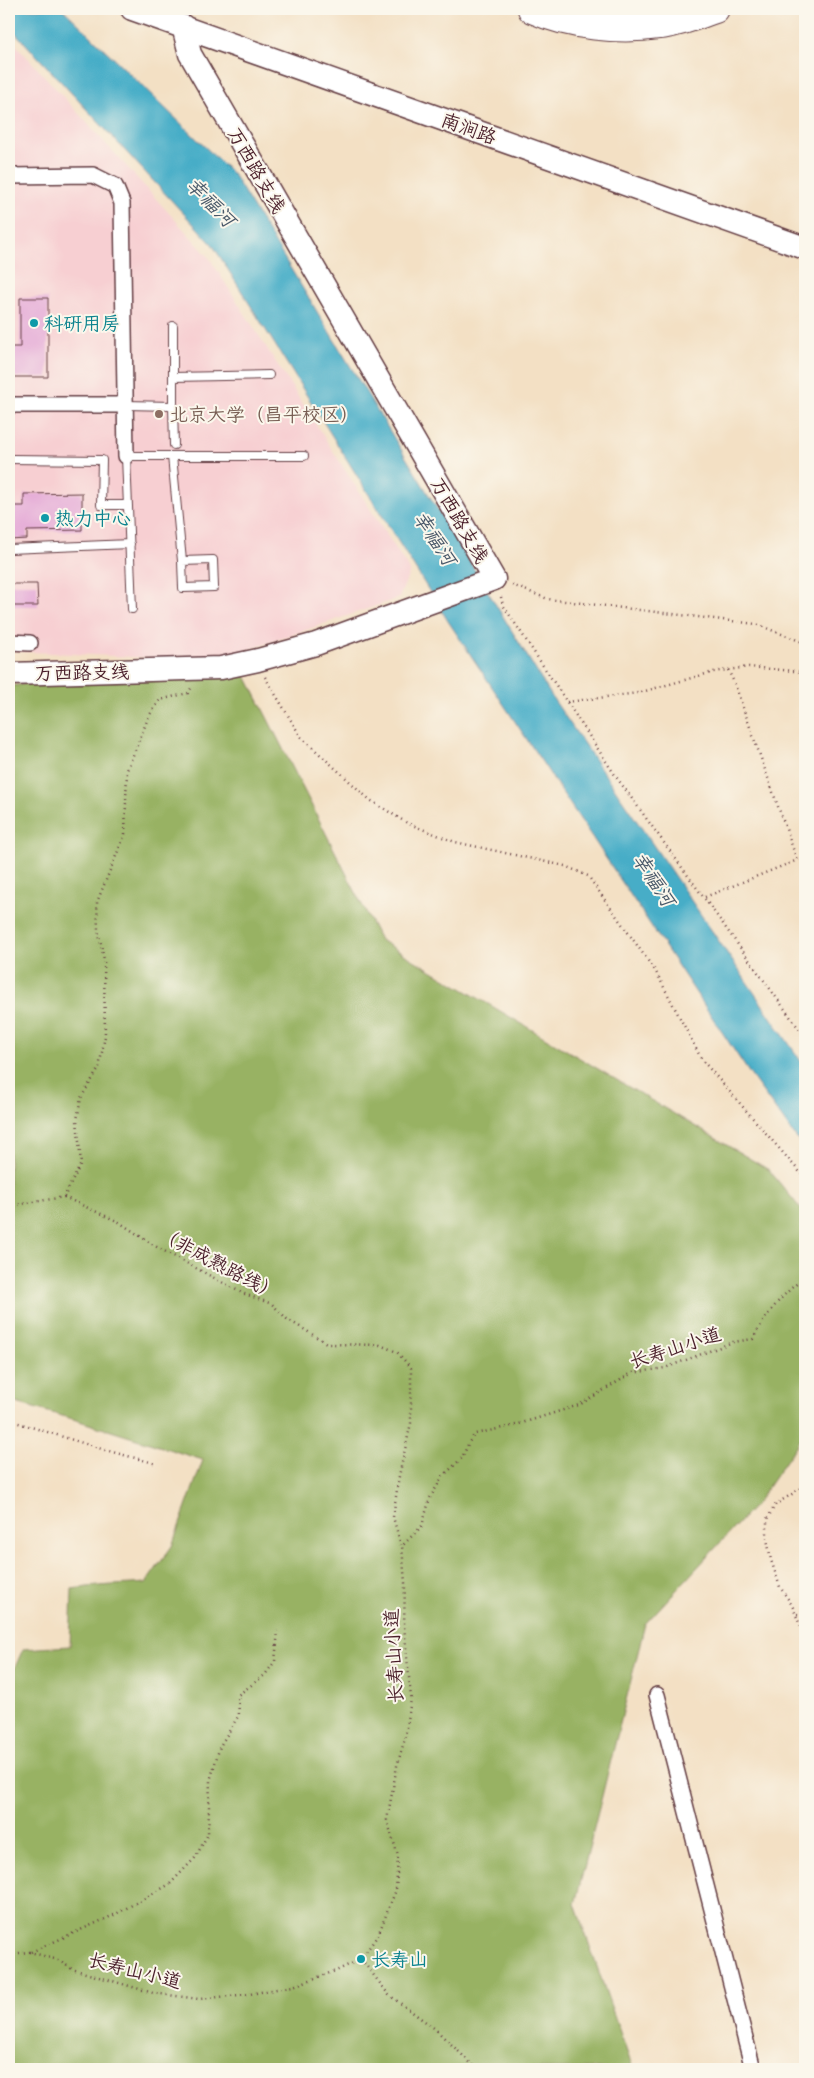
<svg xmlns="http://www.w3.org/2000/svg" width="814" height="2078" font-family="Itim,'LXGW WenKai TC',sans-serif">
  <rect width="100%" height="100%" fill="#fbf7ec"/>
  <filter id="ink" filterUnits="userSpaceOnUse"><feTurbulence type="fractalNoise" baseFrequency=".02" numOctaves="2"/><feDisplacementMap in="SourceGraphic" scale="10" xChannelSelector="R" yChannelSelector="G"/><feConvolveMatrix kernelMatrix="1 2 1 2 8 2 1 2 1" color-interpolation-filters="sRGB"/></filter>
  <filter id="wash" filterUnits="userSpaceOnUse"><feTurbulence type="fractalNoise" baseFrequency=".0096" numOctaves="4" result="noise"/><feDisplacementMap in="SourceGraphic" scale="20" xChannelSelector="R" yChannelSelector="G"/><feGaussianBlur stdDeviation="1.12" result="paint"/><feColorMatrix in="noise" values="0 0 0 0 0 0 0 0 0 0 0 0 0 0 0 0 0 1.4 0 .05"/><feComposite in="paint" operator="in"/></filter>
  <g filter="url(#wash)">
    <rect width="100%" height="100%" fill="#f3e0c4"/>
    <path fill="#f7cfd2" d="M9,37L208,256L410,571L399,598L216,661L9,651Z"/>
    <path fill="#98b263" stroke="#716847" d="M246,676L380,940L769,1170L805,1214V1433L757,1503L645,1624L575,1904L633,2069H9V1681L23,1649L70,1646L72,1589C97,1585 121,1585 146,1583L172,1546L203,1460L73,1419L9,1401V686L44,682Z"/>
    <path fill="#47adc7" stroke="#486679" d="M9,9H63L233,174L554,700L805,1067V1150L752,1077L448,621L212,244L9,26Z"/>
    <g id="blocks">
      <path fill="#e4a8d6" d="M20,298H48V377H9V347H20Z
        M82,493V530L27,531V539L9,540V506H24V494Z
        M9,584H37L38,606H9Z"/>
    </g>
  </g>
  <g filter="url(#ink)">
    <use href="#blocks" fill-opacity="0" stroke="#633c42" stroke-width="1"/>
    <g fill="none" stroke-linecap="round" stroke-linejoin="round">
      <g stroke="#633c42" stroke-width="10">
        <path id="lane" d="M173,377L269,375
          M125,405L173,406V326
          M173,406L174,445
          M172,456L182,561
          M9,459L102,460L101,505H128
          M9,549L130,544
          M213,560L214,587L183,588L182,561Z
          M132,609L126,456H304"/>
      </g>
      <g stroke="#633c42" stroke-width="18">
        <path id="street" d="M9,176L93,175L115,186L122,203L126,456
          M9,405H125
          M9,642L30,643
          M657,1695L753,2069"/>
      </g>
      <g stroke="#633c42" stroke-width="25">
        <path id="secondary" d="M132,9L805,248
          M9,674L221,668L258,660L316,644L494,579L190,54L183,26"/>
      </g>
      <g stroke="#633c42" stroke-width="30">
        <path id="highway" d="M532,9C570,26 619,31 660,25C679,23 697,15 715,9"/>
      </g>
      <path stroke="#633c42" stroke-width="2.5" stroke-dasharray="1 4" stroke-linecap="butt" d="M512,585L548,599L756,624L805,643
        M501,597L503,605L617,778L805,1037
        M728,670L734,682L797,860
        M265,677L301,737L370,800L407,823L455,842L565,866L588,876L656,972L702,1060L805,1178
        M567,702L638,693L713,672L749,667L805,672
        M705,897L805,857
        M64,1197L119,1222L155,1246L242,1293L272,1304L287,1319L328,1344L380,1345L397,1352L411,1368V1423L399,1476L393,1517L401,1545
        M9,1206L64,1197L81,1164L77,1120L81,1098L99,1068L105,1036L104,960L98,929L97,902L125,834L127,770L149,716L160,700L188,693L192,687
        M9,1420L105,1450L154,1463
        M805,1486L776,1504L767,1519V1539L771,1560L780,1587L792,1605L805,1638
        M797,1614L805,1615
        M31,1952L114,1915L170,1884L195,1858L208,1834L210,1781L220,1746L239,1715L238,1695L265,1675L275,1661L278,1631
        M9,1954L30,1952L58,1960L72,1969L153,1993L199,1999L250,1994L293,1986L338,1970L361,1959L378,1935L396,1890L398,1856L387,1820L397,1766L406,1735L411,1698L404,1626L405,1583L402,1546L422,1526L430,1498L443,1476L462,1458L469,1442L475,1434L516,1425L579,1405L632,1373L665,1368L733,1342L753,1339C764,1317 784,1291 805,1278
        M361,1959L389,1995L434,2028L477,2069"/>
      <use href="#lane" stroke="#fff" stroke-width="8"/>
      <use href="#street" stroke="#fff" stroke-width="15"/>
      <use href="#secondary" stroke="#fff" stroke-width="22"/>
      <use href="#highway" stroke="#fff" stroke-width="28"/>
    </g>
  </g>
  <g fill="#0f9aa8" stroke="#fbf7ec" stroke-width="2">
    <circle cx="34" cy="323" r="5"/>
    <circle cx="45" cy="518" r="5"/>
    <circle cx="361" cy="1959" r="5"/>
  </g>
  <circle fill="#8d6e63" stroke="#fbf7ec" stroke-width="2" cx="159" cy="414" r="5"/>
  <g text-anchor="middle" stroke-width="4" stroke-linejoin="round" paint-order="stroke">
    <g font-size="19" fill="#4a1f2b" stroke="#fbf7ec">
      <text transform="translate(469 128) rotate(20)" y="7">南涧路</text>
      <text transform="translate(257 170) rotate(60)" y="7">万西路支线</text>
      <text transform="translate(460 520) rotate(60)" y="7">万西路支线</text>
      <text transform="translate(82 672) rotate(-1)" y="7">万西路支线</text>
      <text transform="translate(219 1263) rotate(28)" y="7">（非成熟路线）</text>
      <text transform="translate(675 1347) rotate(-18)" y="7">长寿山小道</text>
      <text transform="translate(393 1656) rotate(-93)" y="7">长寿山小道</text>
      <text transform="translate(135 1970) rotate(14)" y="7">长寿山小道</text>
    </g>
    <g font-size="19" fill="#0d838f" stroke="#fbf7ec" text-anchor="start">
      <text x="44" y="330">科研用房</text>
      <text x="55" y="525">热力中心</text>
      <text x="371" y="1966">长寿山</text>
    </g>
    <g font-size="19" fill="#785e54" stroke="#fbf7ec" text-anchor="start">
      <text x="169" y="421">北京大学（昌平校区）</text>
    </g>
    <g font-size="20" font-style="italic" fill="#495869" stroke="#fbf7ec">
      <text transform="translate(211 202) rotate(46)" y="7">幸福河</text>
      <text transform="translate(435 538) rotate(57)" y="7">幸福河</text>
      <text transform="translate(654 879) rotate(57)" y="7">幸福河</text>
    </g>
  </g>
  <rect width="814" height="2078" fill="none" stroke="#fbf7ec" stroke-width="30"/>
</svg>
